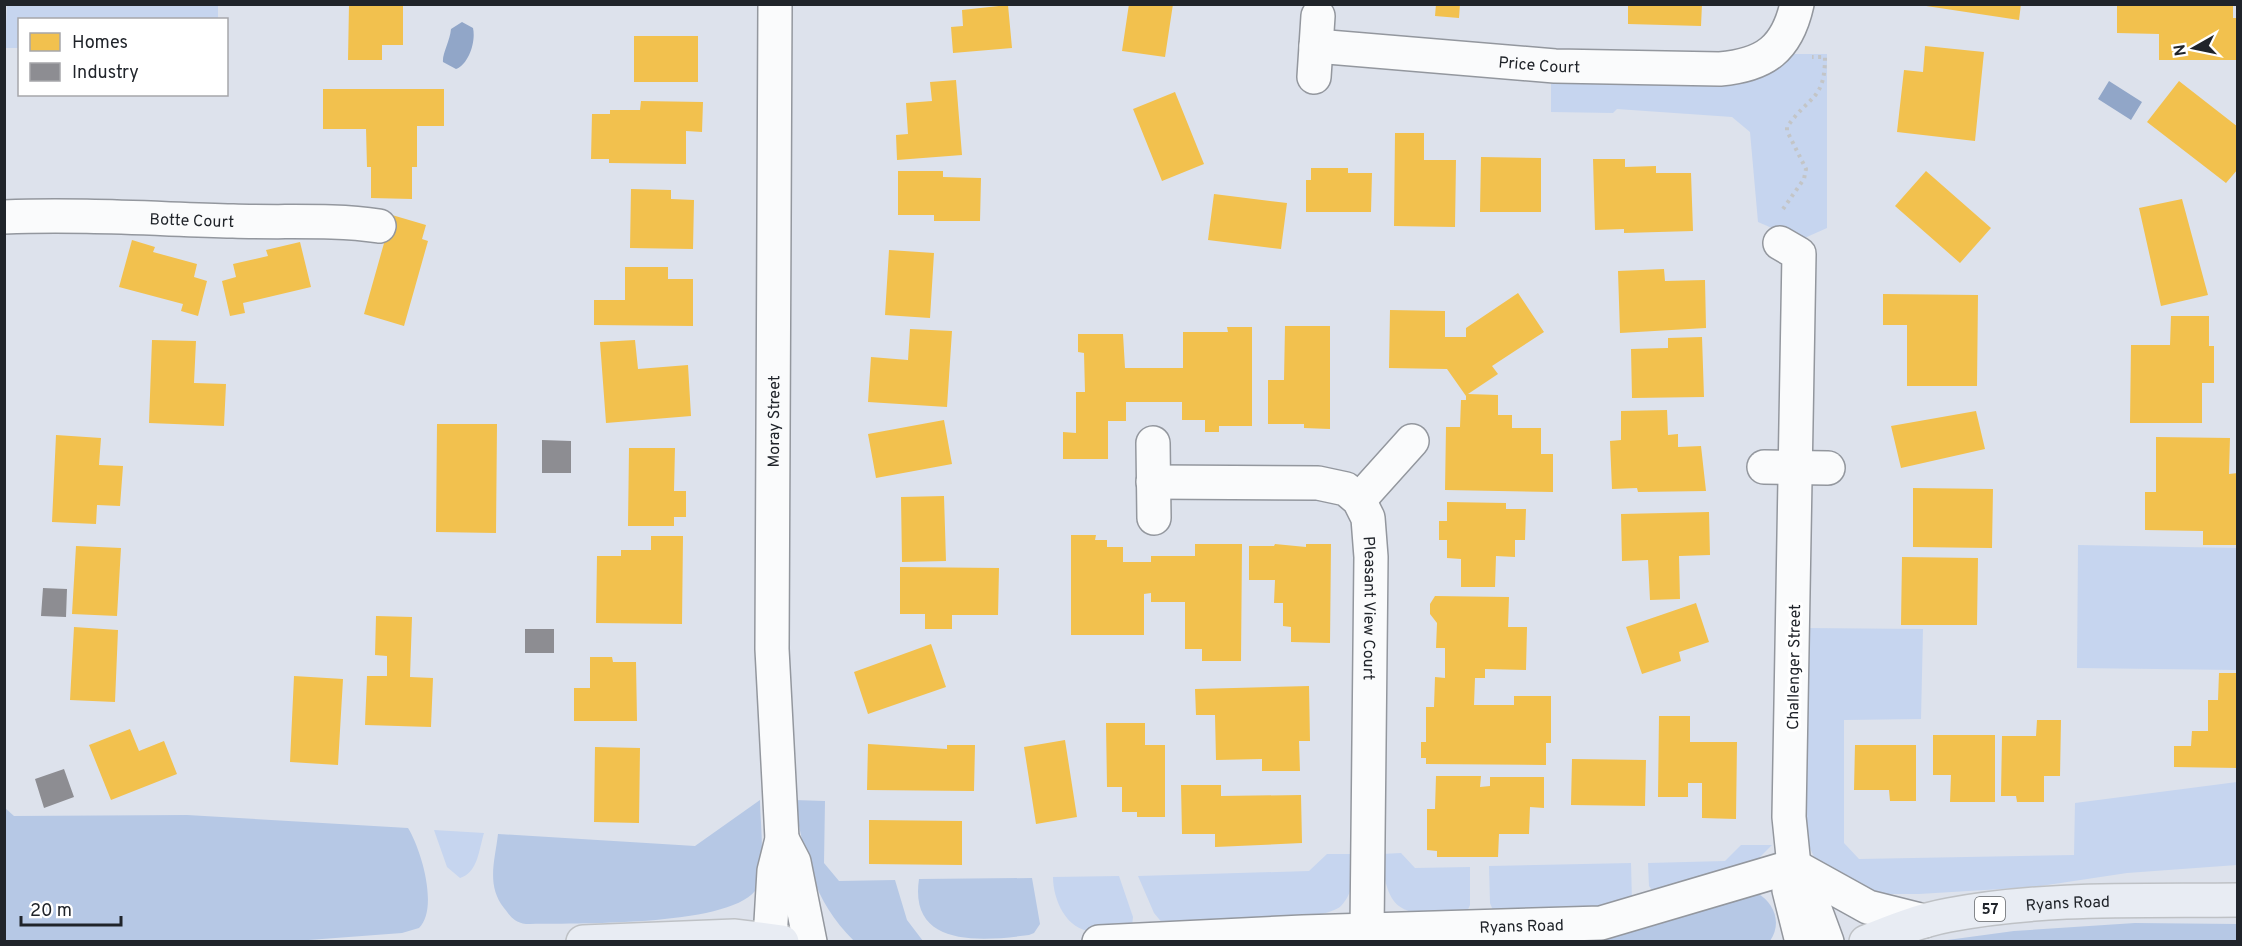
<svg xmlns="http://www.w3.org/2000/svg" width="2242" height="946" font-family="Overpass,sans-serif">
  <rect width="100%" height="100%" fill="#dde2ec"/>
  <path fill="#c6d5ef" d="M7,5H218V19L20,20L19,48H5Z
    M1792,54H1827V228L1800,240L1758,222L1750,132L1732,117L1617,109L1613,113L1551,112V79Z
    M2078,545L2237,548V670L2077,668Z
    M1806,628L1923,629L1921,719L1844,720V843L1859,859L2074,855L2075,803L2237,782V865L2127,873L2034,887L1919,894H1882L1868,892L1824,869L1814,857L1805,837Z
    M434,830L484,833C479,849 478,873 460,878L447,867Z
    M1741,845H1772L1753,864L1656,895L1649,886L1648,863L1725,861Z
    M1401,853L1415,868L1470,867V905L1466,914C1409,913 1386,922 1382,854Z
    M1327,854H1355C1354,872 1355,891 1341,906C1322,924 1196,923 1164,925L1154,913L1138,876L1309,871Z
    M1631,863L1632,902L1616,907L1494,913L1490,903L1489,866Z
    M1119,876L1133,917L1132,926C1119,928 1107,931 1094,931C1067,932 1053,900 1053,877Z"/>
  <path fill="#b6c8e5" d="M760,800C760,820 767,875 755,891C726,927 572,923 526,924C514,922 511,917 504,908C486,885 495,861 498,834L695,846Z
    M794,800L825,801L824,863L839,881L895,880L907,920L923,941H854C812,899 805,857 794,800Z
    M5,808L14,816L187,815L408,828C421,849 439,908 419,928L402,933L282,942L5,941Z
    M1032,878L1040,924L1034,933L1029,935C977,942 909,946 919,879Z
    M1757,893C1775,903 1782,924 1770,941L1411,942Z
    M2135,923L2237,924V941H1940L2014,931Z"/>
  <path fill="#91a6c8" d="M462,22L473,28C476,41 469,64 456,69L443,62C442,54 450,41 451,29Z
    M2109,81L2142,102L2131,120L2098,99Z"/>
  <path fill="#f2c14e" d="M349,4H403V45H382V60H348Z
    M1129,4H1173L1165,57L1122,51Z
    M1436,4H1460L1459,18L1435,16Z
    M1628,4H1702L1701,26L1628,24Z
    M1913,4H2021L2019,20Z
    M2117,4H2233V18H2238V60H2159V34L2117,33Z
    M1008,5L1012,48L953,53L951,27L963,26L962,10Z
    M634,36H698V82H634Z
    M1925,46L1984,52L1975,141L1897,132L1904,70L1923,72Z
    M956,80L962,155L897,160L896,135L908,134L906,103L932,101L930,82Z
    M2179,81L2238,127V169L2226,183L2147,122Z
    M323,89H444V126H417V167H412V199L371,198V167H367L366,129H323Z
    M1175,92L1204,164L1162,181L1133,109Z
    M641,101L703,102L702,132L686,131V164L609,163V159H591L592,114H610V110H640Z
    M1395,133H1424V160H1456L1455,227L1394,226Z
    M1481,157L1541,158V212H1480Z
    M1593,159H1625V167L1656,166V173H1691L1693,231L1624,233V229L1595,230Z
    M1311,168H1348V173H1372L1371,212H1306V180H1311Z
    M898,171H943V177L981,178L980,221H934V215H898Z
    M1926,171L1991,228L1960,263L1895,206Z
    M631,189L671,190V199L694,200L693,249L630,248Z
    M1214,194L1287,203L1281,249L1208,240Z
    M2182,199L2208,295L2161,306L2139,208Z
    M392,215L426,225L422,239L428,241L404,326L364,314Z
    M132,240L155,247L153,252L197,264L194,277L207,281L198,316L181,311L183,304L119,287Z
    M300,242L311,287L243,303L245,313L230,316L222,281L236,277L233,264L268,256L266,250Z
    M889,250L934,253L930,318L885,315Z
    M625,267H668V279H693V326L594,325V300H625Z
    M1664,269L1665,281L1705,280L1706,328L1620,333L1618,271Z
    M1518,293L1544,332L1492,366L1498,374L1468,394L1498,395V415H1512V428H1541V454H1553V492L1445,490L1446,427H1460L1461,400H1466V396L1447,369L1389,368L1390,310L1445,311V337H1466V328Z
    M1883,294L1978,295L1977,386H1907V325H1883Z
    M2171,316H2209V346H2214V383H2202V423H2130L2131,345H2170Z
    M1285,326H1330V429L1304,428V424H1268V380H1284Z
    M1227,327H1252V426H1219V432H1205V420H1182V402H1126V421H1108V459H1063V432L1076,433V392H1085L1084,353L1078,352V334H1123L1125,368H1183V332H1228Z
    M910,329L952,331L947,407L868,402L871,357L908,360Z
    M1702,337L1704,397L1632,398L1631,349L1668,348V338Z
    M152,340L196,341L194,383L226,384L224,426L149,423Z
    M635,340L638,369L688,365L691,416L606,423L600,342Z
    M1667,410L1668,435L1678,434V447L1701,446L1706,491L1638,492L1637,488L1612,489L1610,441L1621,440V411Z
    M1976,411L1985,449L1901,468L1891,426Z
    M944,420L952,464L876,478L868,434Z
    M437,424H497L496,533L436,532Z
    M56,435L101,438L99,465L123,466L120,506L97,505L96,524L52,522Z
    M2156,437L2230,438L2229,474L2238,473V545H2203V531L2145,530V492H2156Z
    M629,448H675L674,491H686V517H674V526H628Z
    M1913,488L1993,489L1992,548L1913,547Z
    M944,496L946,561L902,562L901,497Z
    M1447,502L1506,503V509H1526L1525,540H1515V557L1496,556L1495,587H1461V559L1447,558V540H1439V521H1447Z
    M1709,512L1710,555L1679,556L1680,599L1650,600L1648,560L1622,561L1621,514Z
    M1071,535H1096L1095,540H1107V547H1123V562H1151V556H1195V544H1242L1241,661H1202V649H1185V602H1151V593L1144,594V635H1071Z
    M651,536H683L682,624L596,623L597,556H621V550H651Z
    M1275,544L1306,547V544H1331L1330,643L1291,642V627L1283,626V603H1274L1275,580H1249V546H1274Z
    M76,546L121,548L117,616L72,614Z
    M1902,557L1978,558L1977,625H1901Z
    M900,567L999,568L998,615H952V629H925V614H900Z
    M1435,596L1509,597L1508,627H1527L1526,670L1485,669V678H1475L1474,705H1514V696H1551V743H1546V765L1426,764V758H1421V742H1426V707H1434L1435,677L1445,678V648H1436L1437,623L1430,614V604Z
    M1696,603L1709,642L1679,652L1681,661L1642,674L1626,627Z
    M376,616L412,617L410,677L433,678L431,727L365,725L367,676H387V656L375,655Z
    M74,627L118,630L115,702L70,700Z
    M931,644L946,687L868,714L854,672Z
    M590,657H612L613,662H636L637,721H574V688H590Z
    M2219,673H2238V768L2174,767V746H2191L2192,731H2208V700H2218Z
    M294,676L343,679L338,765L290,762Z
    M1309,686L1310,741H1299L1300,771H1262V759L1216,760L1215,715H1196L1195,689Z
    M1659,716H1690V742H1737L1736,819L1702,818V783H1688V797H1658Z
    M2037,720H2061L2060,776H2044V802H2017L2016,796H2001L2002,736H2036Z
    M1106,723H1145V745H1165V817H1137V812H1122V787H1107Z
    M130,729L139,751L164,741L177,774L111,800L89,745Z
    M1933,735H1995V802H1950L1951,775H1933Z
    M1065,740L1077,817L1036,824L1024,747Z
    M868,744L947,749V745H975L974,791L867,790Z
    M1855,745H1916V801H1890L1889,790H1854Z
    M595,747L640,748L639,823L594,822Z
    M1572,759L1646,760L1645,806L1571,805Z
    M1436,776H1481L1480,787L1490,786V777H1544V808L1530,807L1529,834H1499L1498,857H1437V851L1427,850V809H1435Z
    M1181,785H1221V796L1301,795L1302,843L1215,847V834H1182Z
    M869,820L962,821V865L869,864Z"/>
  <path fill="#8d8d92" d="M542,440L571,441V473H542Z
    M43,588L67,589L66,617L41,616Z
    M525,629H554V653H525Z
    M64,769L74,797L44,808L35,779Z"/>
  <g fill="none" stroke-linecap="round" stroke-linejoin="round">
    <g stroke="#93979e" stroke-width="36">
      <g id="minor">
        <path id="s1" d="M1316,46L1555,66L1720,69C1765,65 1787,49 1797,4"/>
        <path d="M1314,77L1318,16"/>
        <path id="s2" d="M4,217C81,214 156,219 233,221C283,223 330,219 379,226"/>
        <path d="M1780,243L1799,254L1789,817L1794,866L1789,890L1802,942"/>
        <path d="M1153,443L1154,518"/>
        <path d="M1764,467L1828,468"/>
        <path id="s3" d="M1153,482L1318,483L1346,489L1359,500L1368,518L1371,557L1367,930"/>
        <path d="M1359,500L1412,441"/>
        <path d="M782,839L794,862L810,942"/>
        <path d="M1794,866L1868,907L1924,921"/>
        <path d="M1806,885L1827,942"/>
        <path id="s4" d="M770,939L774,871L782,839L772,649L775,4"/>
        <path id="s5" d="M1099,942L1303,932L1601,923L1794,866"/>
      </g>
    </g>
    <g stroke="#bec1c5" stroke-width="36">
      <g id="major">
        <path d="M583,942L735,936L782,942"/>
        <path id="s6" d="M1866,942C1893,931 1921,920 1949,915C2043,897 2142,901 2238,900"/>
      </g>
    </g>
    <path stroke="#c3c5c7" stroke-width="4" stroke-dasharray="3 4.5" stroke-linecap="butt" d="M1783,209L1804,179L1806,169L1787,131V127C1809,95 1825,101 1825,57H1812"/>
    <use href="#minor" stroke="#fafbfc" stroke-width="33"/>
    <use href="#major" stroke="#e8ecf3" stroke-width="33"/>
  </g>
  <g text-anchor="middle" stroke-width="6" stroke-linejoin="round" paint-order="stroke">
    <rect fill="#fff" stroke="#63666a" stroke-width="1.5" x="1975" y="897" width="30" height="24" rx="4.5"/>
    <g font-size="15" font-weight="bold" fill="#20242a">
      <text x="1990" y="914">57</text>
    </g>
    <g font-size="16" fill="#20242a" stroke="#fff">
      <text dy="6" stroke="none"><textPath href="#s1" startOffset="224">Price Court</textPath></text>
      <text dy="6" stroke="none"><textPath href="#s2" startOffset="188">Botte Court</textPath></text>
      <text dy="6" stroke="none"><textPath href="#s4" startOffset="519">Moray Street</textPath></text>
      <text dy="6" stroke="none"><textPath href="#s3" startOffset="321">Pleasant View Court</textPath></text>
      <text transform="translate(1793 667) rotate(-89)" y="6">Challenger Street</text>
      <text dy="6" stroke="none"><textPath href="#s6" startOffset="207">Ryans Road</textPath></text>
      <text dy="6" stroke="none"><textPath href="#s5" startOffset="423">Ryans Road</textPath></text>
    </g>
  </g>
  <rect width="2242" height="946" fill="none" stroke="#20242a" stroke-width="12"/>
  <rect x="18" y="18" width="210" height="78" fill="#ffffff" stroke="#a6a7aa" stroke-width="1.5"/>
  <rect x="30" y="33" width="30" height="18" fill="#f2c14e" stroke="#a6a7aa" stroke-width="1.5"/>
  <text x="72" y="48" font-size="18" fill="#20242a">Homes</text>
  <rect x="30" y="63" width="30" height="18" fill="#8d8d92" stroke="#a6a7aa" stroke-width="1.5"/>
  <text x="72" y="78" font-size="18" fill="#20242a">Industry</text>
  <g transform="translate(2194 48) rotate(261)" stroke="#ffffff" stroke-width="4.5" paint-order="stroke">
  <path d="M0-4.5L10 22L0 15L-10 22Z" fill="#20242a"/>
  <text y="-9" font-size="16" font-weight="bold" text-anchor="middle" fill="#20242a">N</text>
  </g>
  <path d="M21 916v9h100v-9" fill="none" stroke="#20242a" stroke-width="3"/>
  <text x="30" y="916" font-size="18" fill="#20242a" stroke="#ffffff" stroke-width="4.5" paint-order="stroke">20 m</text>
</svg>
